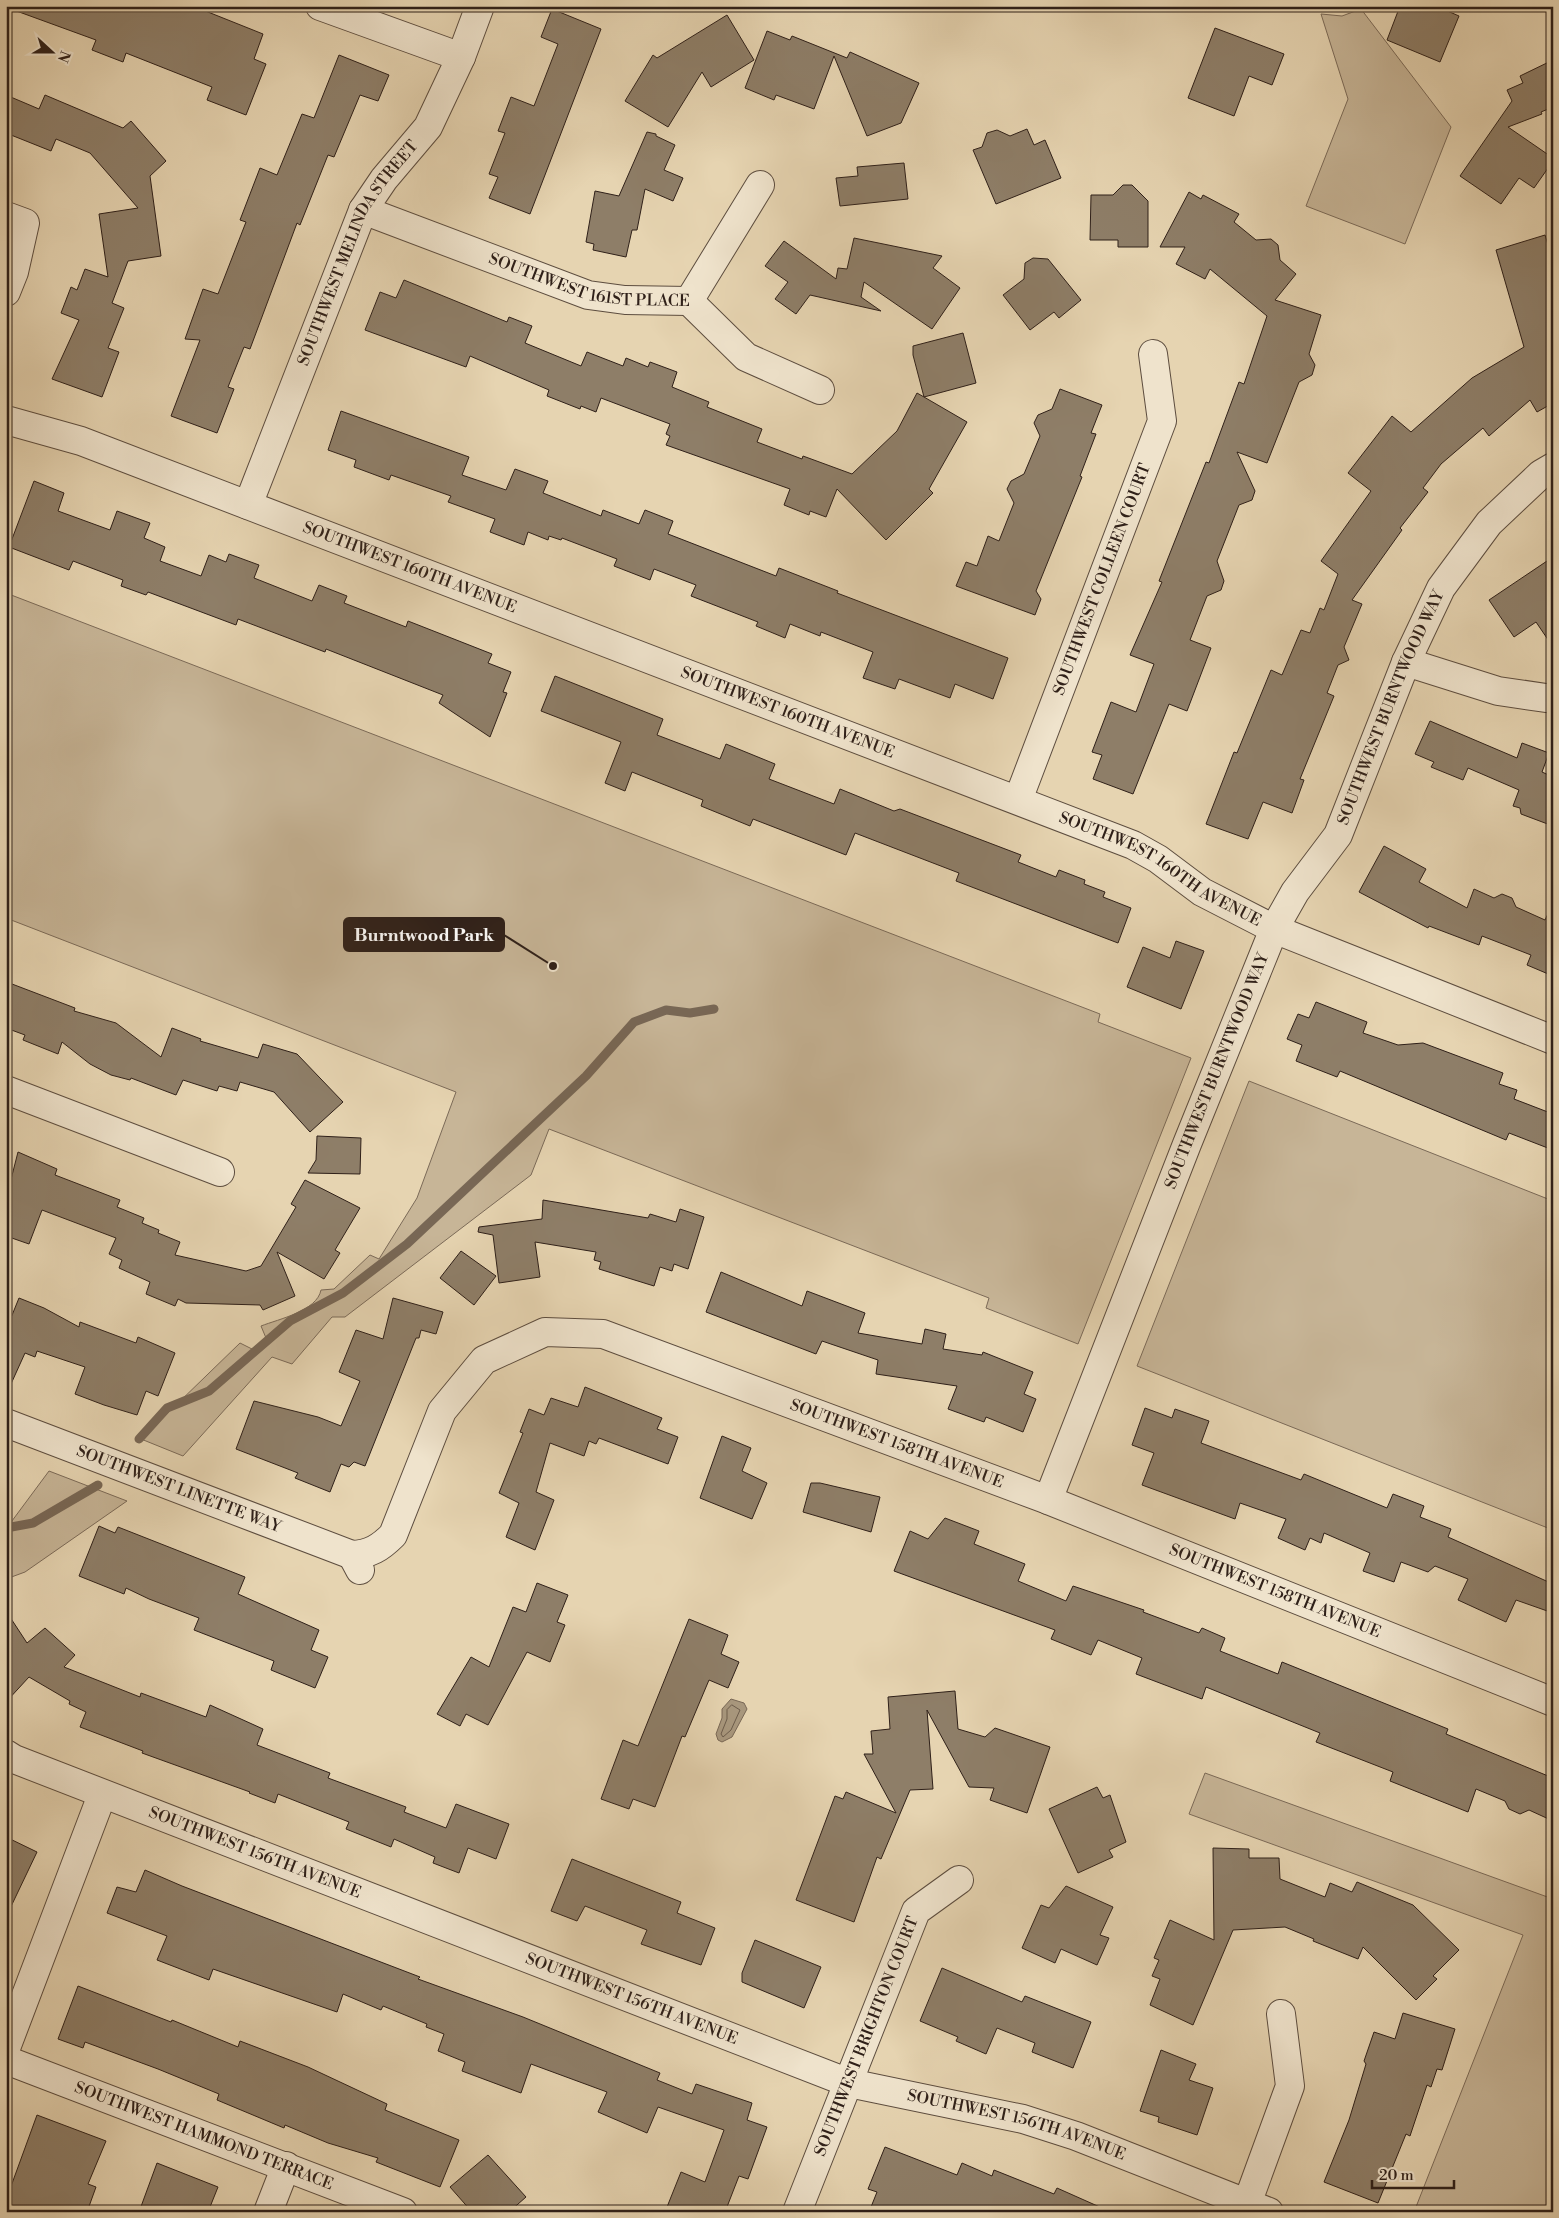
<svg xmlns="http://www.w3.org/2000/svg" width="1559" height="2218" viewBox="0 0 1559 2218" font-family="'Libre Bodoni',serif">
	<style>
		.green { fill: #c7b597; stroke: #7b6a58 }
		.water { fill: #a8977d; stroke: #786755 }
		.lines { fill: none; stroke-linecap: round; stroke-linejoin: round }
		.shore { stroke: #6c5c4b; stroke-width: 1 }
		.stream { stroke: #786755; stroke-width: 9 }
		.building { fill: #8e7e68; stroke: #2f2019 }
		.minor-casing { stroke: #5d4d3f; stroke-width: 30 }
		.minor { stroke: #efe3cc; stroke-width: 28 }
		.labels { text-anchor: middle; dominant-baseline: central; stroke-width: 4; stroke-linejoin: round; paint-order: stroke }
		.street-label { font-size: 16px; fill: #2f2019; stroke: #efe3cc }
		.leader { fill: none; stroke: #2f2019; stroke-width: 2 }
		.callout-dot { fill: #2f2019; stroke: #efe3cc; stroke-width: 2 }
		.callout { fill: #2f2019; stroke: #2f2019; stroke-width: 2 }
		.callout-label { font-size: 18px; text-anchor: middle; font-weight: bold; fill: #fff }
	</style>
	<rect width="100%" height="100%" fill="#e6d4b1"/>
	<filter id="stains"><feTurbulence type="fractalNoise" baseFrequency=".004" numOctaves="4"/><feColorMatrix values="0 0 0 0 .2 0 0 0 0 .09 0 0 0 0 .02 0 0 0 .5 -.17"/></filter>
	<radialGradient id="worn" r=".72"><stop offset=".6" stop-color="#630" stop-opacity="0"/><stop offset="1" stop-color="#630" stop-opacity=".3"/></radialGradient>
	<g class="green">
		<polygon points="1361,9 1451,127 1405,244 1306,206 1348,99 1321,14 1342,16"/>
		<path d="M6 593 1100 1014 1098 1022 1191 1058 1078 1344 986 1308 989 1298 549 1129 531 1175 345 1317H332L292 1364 272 1357 183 1456 141 1439 240 1343 252 1349 266 1338 261 1326C279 1319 317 1311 321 1290L334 1289 370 1255 379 1259 417 1198 456 1092 6 918Z"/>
		<polygon points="1249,1081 1553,1201 1553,1530 1137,1366"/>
		<polygon points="49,1471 127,1501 25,1572 6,1579 6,1529"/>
		<polygon points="1205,1773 1553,1899 1553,2212 1414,2212 1523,1935 1189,1814"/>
	</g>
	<polygon class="water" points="731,1699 744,1703 747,1709 732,1737 722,1742 718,1740 716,1734 722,1718 722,1709"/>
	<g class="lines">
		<polygon class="shore" points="732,1705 740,1710 731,1730 723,1737 721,1734 727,1719 727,1710"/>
		<g class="stream">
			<polyline points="139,1439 167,1408 209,1391 290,1321 343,1293 407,1244 586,1076 634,1022 666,1010 690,1013 714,1009"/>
			<polyline points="6,1528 33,1523 98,1485"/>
		</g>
	</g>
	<g class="building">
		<polygon points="11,6 193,6 263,34 254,59 266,64 246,115 207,100 212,87 126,53 123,62 92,50 96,40 11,9"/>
		<polygon points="1400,6 1436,6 1459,16 1440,62 1387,40"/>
		<polygon points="552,9 601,29 530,214 489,198 498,177 489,174 505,133 498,131 511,97 534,106 558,44 541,37"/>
		<polygon points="727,15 754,60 711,87 702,72 668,127 625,101 653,55 657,58"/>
		<polygon points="1215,28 1284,54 1272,85 1249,76 1234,116 1188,98"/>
		<polygon points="767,31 790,40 792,36 847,58 850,52 919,83 901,123 867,136 834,56 814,109 776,95 774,100 745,88"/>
		<polygon points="339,55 389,75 378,101 360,95 334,157 328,155 300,225 297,223 250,349 244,347 228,387 234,389 217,433 171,416 200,340 185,339 203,289 218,294 246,222 240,220 260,168 277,175 302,114 314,118"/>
		<polygon points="1553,60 1553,107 1541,112 1542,114 1508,127 1553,158 1553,161 1534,188 1519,178 1501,204 1460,176 1512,101 1507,90 1523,83 1520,76"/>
		<polygon points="6,95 39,109 45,95 123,128 131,121 166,161 150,176 161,256 128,261 112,303 124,308 108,348 119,352 102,397 52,379 79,320 61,313 71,287 77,290 85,269 108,277 99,214 138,208 90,153 56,139 51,151 6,133"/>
		<polygon points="1027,129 1034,145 1045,140 1061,178 996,204 973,150 982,147 987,133 997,130 1010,136"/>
		<polygon points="647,132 656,134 656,136 675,145 664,170 683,178 673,201 645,189 637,230 632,230 626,257 593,250 594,244 586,242 595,191 619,196"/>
		<polygon points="904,163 908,199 840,206 836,178 858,176 857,167"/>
		<polygon points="1123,185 1132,185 1148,201 1148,247 1118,247 1118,240 1090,240 1091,195 1113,195"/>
		<polygon points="1189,192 1201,199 1203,195 1239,214 1234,222 1256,240 1271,239 1278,245 1280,260 1296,274 1275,300 1321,315 1309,354 1315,365 1312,375 1299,382 1267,463 1237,452 1255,491 1252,500 1239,505 1217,561 1224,581 1221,590 1207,596 1190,640 1211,648 1187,711 1169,704 1133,794 1093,779 1102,755 1092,752 1111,702 1136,712 1154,664 1130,655 1162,582 1159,581 1206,462 1209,463 1239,382 1244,384 1267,316 1210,269 1205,279 1176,264 1185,247 1160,247"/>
		<polygon points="1545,235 1553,261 1553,403 1537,412 1530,400 1489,436 1483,428 1441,464 1423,488 1428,492 1400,528 1402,530 1352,600 1362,604 1344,647 1349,660 1338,665 1327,693 1334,696 1300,779 1304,780 1292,813 1263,802 1248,839 1206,824 1234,752 1237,753 1271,670 1282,675 1301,630 1310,633 1320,608 1324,610 1338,574 1321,561 1371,491 1348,473 1392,416 1411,432 1472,378 1524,347 1496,250"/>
		<polygon points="854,238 942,256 933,268 960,288 932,329 864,282 861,297 881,311 810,295 796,314 775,299 788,282 765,266 784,241 836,279 838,268 847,269"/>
		<polygon points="1033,258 1048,259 1081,300 1059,318 1054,312 1030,330 1003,295 1024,279 1025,263"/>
		<polygon points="404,280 507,322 509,317 532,326 525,343 581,366 587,352 623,366 626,358 648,367 650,362 677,372 672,387 709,402 707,407 762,429 757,442 802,459 803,456 852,474 897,431 917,393 924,397 913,355 913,346 963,333 976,383 924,397 967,422 929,489 933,493 886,540 837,489 826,517 810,511 809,515 784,505 790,489 666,445 670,436 666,434 670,424 601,398 596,412 581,406 580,409 547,396 549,390 470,356 466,367 365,330 380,292 396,298"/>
		<polygon points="1060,389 1102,405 1091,433 1096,434 1080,476 1082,477 1036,591 1041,599 1035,615 956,586 966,562 977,566 988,536 999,541 1014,503 1007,489 1011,481 1024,474 1040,436 1034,423 1038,415 1052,409"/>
		<polygon points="341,411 469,457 462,475 506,490 515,469 548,481 543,493 601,516 603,510 639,524 645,510 673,521 668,534 776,576 779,568 838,591 837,593 1008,658 993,699 955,684 950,698 899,679 895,689 863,678 873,652 821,632 820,636 790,624 785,638 756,626 758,622 691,596 696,585 654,569 650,580 614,566 617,559 562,538 561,540 549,536 548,540 528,532 524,545 490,532 495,519 448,502 451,496 391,475 389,480 354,467 356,460 328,450"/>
		<polygon points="34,481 64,493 58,511 110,530 117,511 150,523 144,538 165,547 160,561 201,576 209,555 226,562 229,554 259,565 254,578 312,601 319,585 347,596 344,603 406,627 408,621 492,654 488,663 511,672 503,692 507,693 490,737 439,703 443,695 326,649 325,652 238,619 236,625 148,592 146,595 121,586 123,580 73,561 69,570 9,547"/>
		<polygon points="1553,557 1553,647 1536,622 1514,637 1489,600"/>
		<polygon points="555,676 663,719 657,735 720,759 726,744 775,764 769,779 834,804 840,789 894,811 900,809 1021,855 1018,862 1056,877 1059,870 1085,880 1084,884 1105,892 1103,897 1131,908 1118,943 956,881 959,873 855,833 846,855 753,819 750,826 701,806 703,800 632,772 625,791 605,783 621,742 541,711"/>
		<polygon points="1430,721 1517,758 1522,743 1549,753 1542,772 1553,777 1553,826 1521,814 1520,808 1513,806 1519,790 1468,768 1463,780 1431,767 1434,762 1415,754"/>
		<polygon points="1384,846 1426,869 1419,882 1467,908 1474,889 1494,898 1502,894 1512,898 1516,907 1545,920 1553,903 1553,976 1527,965 1531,955 1482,936 1479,945 1429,926 1428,928 1359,892"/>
		<polygon points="1176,941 1204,951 1181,1009 1127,987 1143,947 1170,958"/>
		<polygon points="12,984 75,1008 74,1011 116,1023 161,1057 172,1028 201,1039 200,1041 258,1058 263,1044 297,1054 343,1102 310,1132 274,1092 240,1082 237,1091 219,1086 217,1091 183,1080 176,1095 131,1078 130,1080 111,1075 90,1064 62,1042 58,1054 23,1040 25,1035 6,1028 6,999"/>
		<polygon points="1316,1002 1367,1022 1363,1033 1398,1045 1423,1043 1503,1073 1499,1084 1517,1090 1514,1099 1553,1114 1553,1150 1509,1133 1506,1140 1340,1071 1337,1077 1296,1061 1302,1045 1287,1039 1298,1014 1309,1018"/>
		<polygon points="317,1136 361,1138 360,1174 308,1173 316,1160"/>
		<polygon points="18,1152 57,1169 55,1175 120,1200 117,1207 144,1218 142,1223 159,1230 158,1233 180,1242 175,1255 246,1271 261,1266 296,1207 291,1204 305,1180 360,1208 335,1250 340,1253 324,1279 277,1252 295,1296 263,1310 260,1305 186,1303 178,1299 175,1306 146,1294 150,1282 119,1268 122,1260 109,1254 116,1238 42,1210 29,1244 6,1236 6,1199"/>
		<polygon points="543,1200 648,1218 650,1214 676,1222 680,1209 704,1217 688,1269 674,1264 672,1271 660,1267 654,1286 599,1269 601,1262 594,1260 596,1252 535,1242 540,1277 499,1283 493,1235 478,1232 479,1227 542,1219"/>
		<polygon points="461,1251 496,1276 474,1305 440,1278"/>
		<polygon points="721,1272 802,1306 807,1291 865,1313 858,1333 922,1344 925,1329 946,1334 943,1349 982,1355 983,1352 1033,1372 1024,1394 1036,1399 1023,1432 986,1417 984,1422 948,1409 957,1386 876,1374 878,1360 822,1341 816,1354 706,1312"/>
		<polygon points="19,1298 44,1308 79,1327 80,1322 136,1343 138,1337 175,1353 158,1396 146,1391 137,1415 104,1405 75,1394 85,1367 37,1351 35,1357 25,1353 6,1395 6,1330"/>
		<polygon points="393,1298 443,1312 436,1334 421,1330 419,1338 416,1338 365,1466 354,1462 349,1467 341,1464 330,1492 295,1478 298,1473 236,1449 254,1401 318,1417 341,1426 360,1381 339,1372 356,1330 383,1339"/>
		<polygon points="585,1387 662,1418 657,1429 678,1437 668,1464 599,1438 596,1444 589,1441 584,1456 550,1443 536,1492 554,1500 535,1550 506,1537 519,1503 499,1493 523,1433 520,1432 529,1409 544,1415 551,1398 578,1407"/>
		<polygon points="1145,1408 1172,1418 1175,1409 1209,1421 1201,1443 1301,1480 1304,1474 1387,1508 1393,1494 1424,1506 1420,1517 1451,1529 1448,1537 1553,1584 1553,1613 1516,1600 1506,1622 1458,1600 1468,1579 1435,1566 1428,1572 1401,1562 1394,1582 1363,1571 1370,1553 1324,1533 1321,1543 1310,1538 1305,1550 1278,1538 1286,1519 1240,1503 1235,1519 1142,1485 1154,1453 1132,1445"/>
		<polygon points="722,1436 751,1448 742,1471 767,1483 752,1519 700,1498"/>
		<polygon points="811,1483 820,1483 880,1497 871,1532 803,1512"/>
		<polygon points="945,1518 979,1531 974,1544 1025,1564 1018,1581 1066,1601 1073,1586 1144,1610 1143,1612 1199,1633 1202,1628 1225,1638 1220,1651 1278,1674 1282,1662 1448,1729 1446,1734 1553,1778 1553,1821 1529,1810 1520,1814 1509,1809 1505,1801 1476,1789 1468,1812 1390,1781 1393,1772 1316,1742 1320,1733 1206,1687 1202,1699 1136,1674 1142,1658 1098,1640 1091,1655 1051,1639 1055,1630 894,1571 910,1531 928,1539"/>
		<polygon points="99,1526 115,1533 118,1527 245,1577 238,1594 319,1630 311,1650 328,1657 315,1688 271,1670 274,1661 194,1630 199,1618 149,1599 126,1588 124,1594 79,1576"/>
		<polygon points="537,1583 568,1595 557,1622 565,1625 550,1662 527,1652 488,1725 466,1714 460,1726 437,1714 471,1657 489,1667 513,1607 526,1612"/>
		<polygon points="6,1611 27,1643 45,1628 75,1655 64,1667 140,1697 141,1693 206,1717 210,1705 263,1729 257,1745 330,1773 328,1778 406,1807 404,1812 446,1828 456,1804 509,1824 496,1859 468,1848 459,1873 433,1863 435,1857 394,1839 391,1847 346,1829 349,1822 278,1794 275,1803 249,1793 250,1792 142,1753 143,1751 80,1727 86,1712 69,1704 70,1701 29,1677 6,1702"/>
		<polygon points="689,1619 728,1635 721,1654 739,1662 728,1688 709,1680 685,1737 682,1736 655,1807 633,1799 629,1809 601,1799 623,1740 638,1746"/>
		<polygon points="955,1691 958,1729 985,1737 995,1728 1050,1747 1027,1813 990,1800 994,1788 969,1787 927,1710 933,1789 910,1790 881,1859 877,1857 854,1922 796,1900 835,1796 843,1799 846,1792 896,1813 864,1754 873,1754 871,1731 890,1729 888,1697"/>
		<polygon points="1097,1787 1103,1798 1110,1795 1126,1842 1109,1850 1113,1857 1078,1873 1049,1809"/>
		<polygon points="6,1837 37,1852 6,1917"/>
		<polygon points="1213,1848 1249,1849 1249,1858 1279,1858 1280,1879 1325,1897 1330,1883 1352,1892 1357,1882 1413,1905 1459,1950 1433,1976 1437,1979 1416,2000 1363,1947 1358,1959 1313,1941 1314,1939 1285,1927 1233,1930 1193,2025 1150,2005 1160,1979 1152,1976 1159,1960 1154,1958 1170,1920 1214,1940"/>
		<polygon points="572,1859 681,1902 677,1913 715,1928 701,1965 641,1944 647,1930 585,1906 577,1921 551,1911"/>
		<polygon points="145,1870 182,1886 420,1977 418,1979 523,2017 660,2073 657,2080 692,2094 696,2084 752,2103 747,2120 767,2127 748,2179 739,2176 725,2212 665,2212 681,2172 705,2182 724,2130 658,2107 647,2133 598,2112 607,2092 531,2064 521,2093 462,2071 465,2062 438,2051 444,2034 426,2027 427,2024 383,2006 381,2010 343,1994 337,2012 213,1969 209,1980 157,1960 167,1936 107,1913 117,1887 136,1892"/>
		<polygon points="1066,1886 1113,1907 1100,1935 1109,1938 1097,1965 1061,1949 1055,1963 1022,1948 1041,1905 1049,1908"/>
		<polygon points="755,1940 821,1967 804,2008 742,1982 742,1973"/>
		<polygon points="942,1968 1022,2002 1025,1996 1091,2022 1073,2068 1032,2052 1035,2043 997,2028 986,2054 956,2041 958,2037 920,2021"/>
		<polygon points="78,1986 171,2022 172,2020 238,2047 240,2041 308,2067 387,2104 385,2110 459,2140 440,2187 376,2162 378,2158 328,2143 285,2125 284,2128 217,2100 219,2094 158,2069 85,2042 83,2048 58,2039"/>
		<polygon points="1403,2013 1455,2029 1442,2070 1437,2069 1431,2087 1427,2085 1410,2136 1406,2134 1378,2203 1324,2182 1349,2120 1366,2064 1364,2061 1374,2032 1395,2039"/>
		<polygon points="1161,2050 1196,2064 1189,2080 1213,2088 1197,2135 1158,2122 1159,2117 1140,2111"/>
		<polygon points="37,2115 106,2141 88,2184 96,2187 87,2212 6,2212 6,2200"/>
		<polygon points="885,2147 957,2175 962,2163 992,2176 994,2170 1054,2194 1057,2188 1111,2212 869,2212 877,2192 868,2189"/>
		<polygon points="488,2155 526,2197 509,2212 472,2212 450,2187"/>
		<polygon points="157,2163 218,2187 208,2212 139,2212"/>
	</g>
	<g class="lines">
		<g class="minor-casing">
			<g id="minor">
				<polyline points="320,6 461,57"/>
				<path id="s1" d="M363 210 588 295 625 300 689 301"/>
				<polyline points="6,216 25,223 14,272 6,292"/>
				<polyline points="689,301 746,357 820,390"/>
				<polyline points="689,301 760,185"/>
				<path id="s2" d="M6 420 81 441 1133 845 1158 859 1202 892 1274 929 1553 1040"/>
				<path id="s3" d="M248 505 363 210 384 179 428 127 461 57 480 6"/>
				<polyline points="1406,662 1498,691 1553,699"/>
				<path id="s4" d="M1018 800 1162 421 1153 354"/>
				<polyline points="6,1090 220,1172"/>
				<path id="s5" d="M6 1423 352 1555"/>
				<path id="s6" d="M1048 1500 1187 1144 1274 929 1295 892 1338 835 1406 662 1441 588 1489 523 1541 474 1553 467"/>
				<path id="s7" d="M360 1570 352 1555C370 1554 380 1548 393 1535L442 1411 484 1360 545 1332 603 1334 1048 1500 1553 1702"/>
				<path id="s8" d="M6 1754 14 1759 849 2083 1023 2119 1076 2136 1269 2212"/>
				<polyline points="6,2048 102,1795"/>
				<path id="s9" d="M6 2060 403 2212"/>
				<polyline points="268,2212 286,2166"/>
				<path id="s10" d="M797 2212 916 1911 959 1880"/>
				<polyline points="1244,2212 1290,2086 1281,2014"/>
			</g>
		</g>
		<use href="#minor" class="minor"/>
	</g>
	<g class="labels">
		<g class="street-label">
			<text stroke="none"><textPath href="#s3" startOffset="276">SOUTHWEST MELINDA STREET</textPath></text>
			<text stroke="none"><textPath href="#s1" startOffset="239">SOUTHWEST 161ST PLACE</textPath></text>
			<text stroke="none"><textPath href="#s2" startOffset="430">SOUTHWEST 160TH AVENUE</textPath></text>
			<text stroke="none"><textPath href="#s4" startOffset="236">SOUTHWEST COLLEEN COURT</textPath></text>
			<text stroke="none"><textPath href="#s6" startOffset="866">SOUTHWEST BURNTWOOD WAY</textPath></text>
			<text stroke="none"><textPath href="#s2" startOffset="835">SOUTHWEST 160TH AVENUE</textPath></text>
			<text stroke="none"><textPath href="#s2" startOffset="1240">SOUTHWEST 160TH AVENUE</textPath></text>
			<text stroke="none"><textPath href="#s6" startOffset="461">SOUTHWEST BURNTWOOD WAY</textPath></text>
			<text stroke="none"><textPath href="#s7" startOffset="702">SOUTHWEST 158TH AVENUE</textPath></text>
			<text stroke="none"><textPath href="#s5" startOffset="185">SOUTHWEST LINETTE WAY</textPath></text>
			<text stroke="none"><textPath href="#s7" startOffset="1108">SOUTHWEST 158TH AVENUE</textPath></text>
			<text stroke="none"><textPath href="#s8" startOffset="268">SOUTHWEST 156TH AVENUE</textPath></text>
			<text stroke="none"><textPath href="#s8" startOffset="672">SOUTHWEST 156TH AVENUE</textPath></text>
			<text stroke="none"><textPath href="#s10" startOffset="189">SOUTHWEST BRIGHTON COURT</textPath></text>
			<text stroke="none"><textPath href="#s8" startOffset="1078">SOUTHWEST 156TH AVENUE</textPath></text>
			<text stroke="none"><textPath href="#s9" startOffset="212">SOUTHWEST HAMMOND TERRACE</textPath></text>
		</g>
	</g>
	<path class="leader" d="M553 966L504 935"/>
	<circle class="callout-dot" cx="553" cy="966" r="5"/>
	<rect class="callout" x="344" y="918" width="160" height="33" rx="5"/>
	<g class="callout-label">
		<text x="424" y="941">Burntwood Park</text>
	</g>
	<rect width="1559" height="2218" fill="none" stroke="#e6d4b1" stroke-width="25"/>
	<rect x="8" y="8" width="1544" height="2203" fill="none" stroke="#2f2019" stroke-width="2.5"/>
	<rect x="12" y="12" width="1534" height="2193" fill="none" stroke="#2f2019"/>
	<g transform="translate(52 52) rotate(111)" stroke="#efe3cc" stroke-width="4" paint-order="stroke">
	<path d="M0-4L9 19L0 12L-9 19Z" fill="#2f2019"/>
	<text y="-8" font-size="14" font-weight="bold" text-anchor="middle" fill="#2f2019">N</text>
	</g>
	<path d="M1372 2180v8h82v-8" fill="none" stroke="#2f2019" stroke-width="2.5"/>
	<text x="1379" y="2180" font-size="15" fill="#2f2019" stroke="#efe3cc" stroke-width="4" paint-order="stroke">20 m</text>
	<rect width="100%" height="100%" filter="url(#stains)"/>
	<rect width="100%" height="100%" fill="url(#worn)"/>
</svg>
